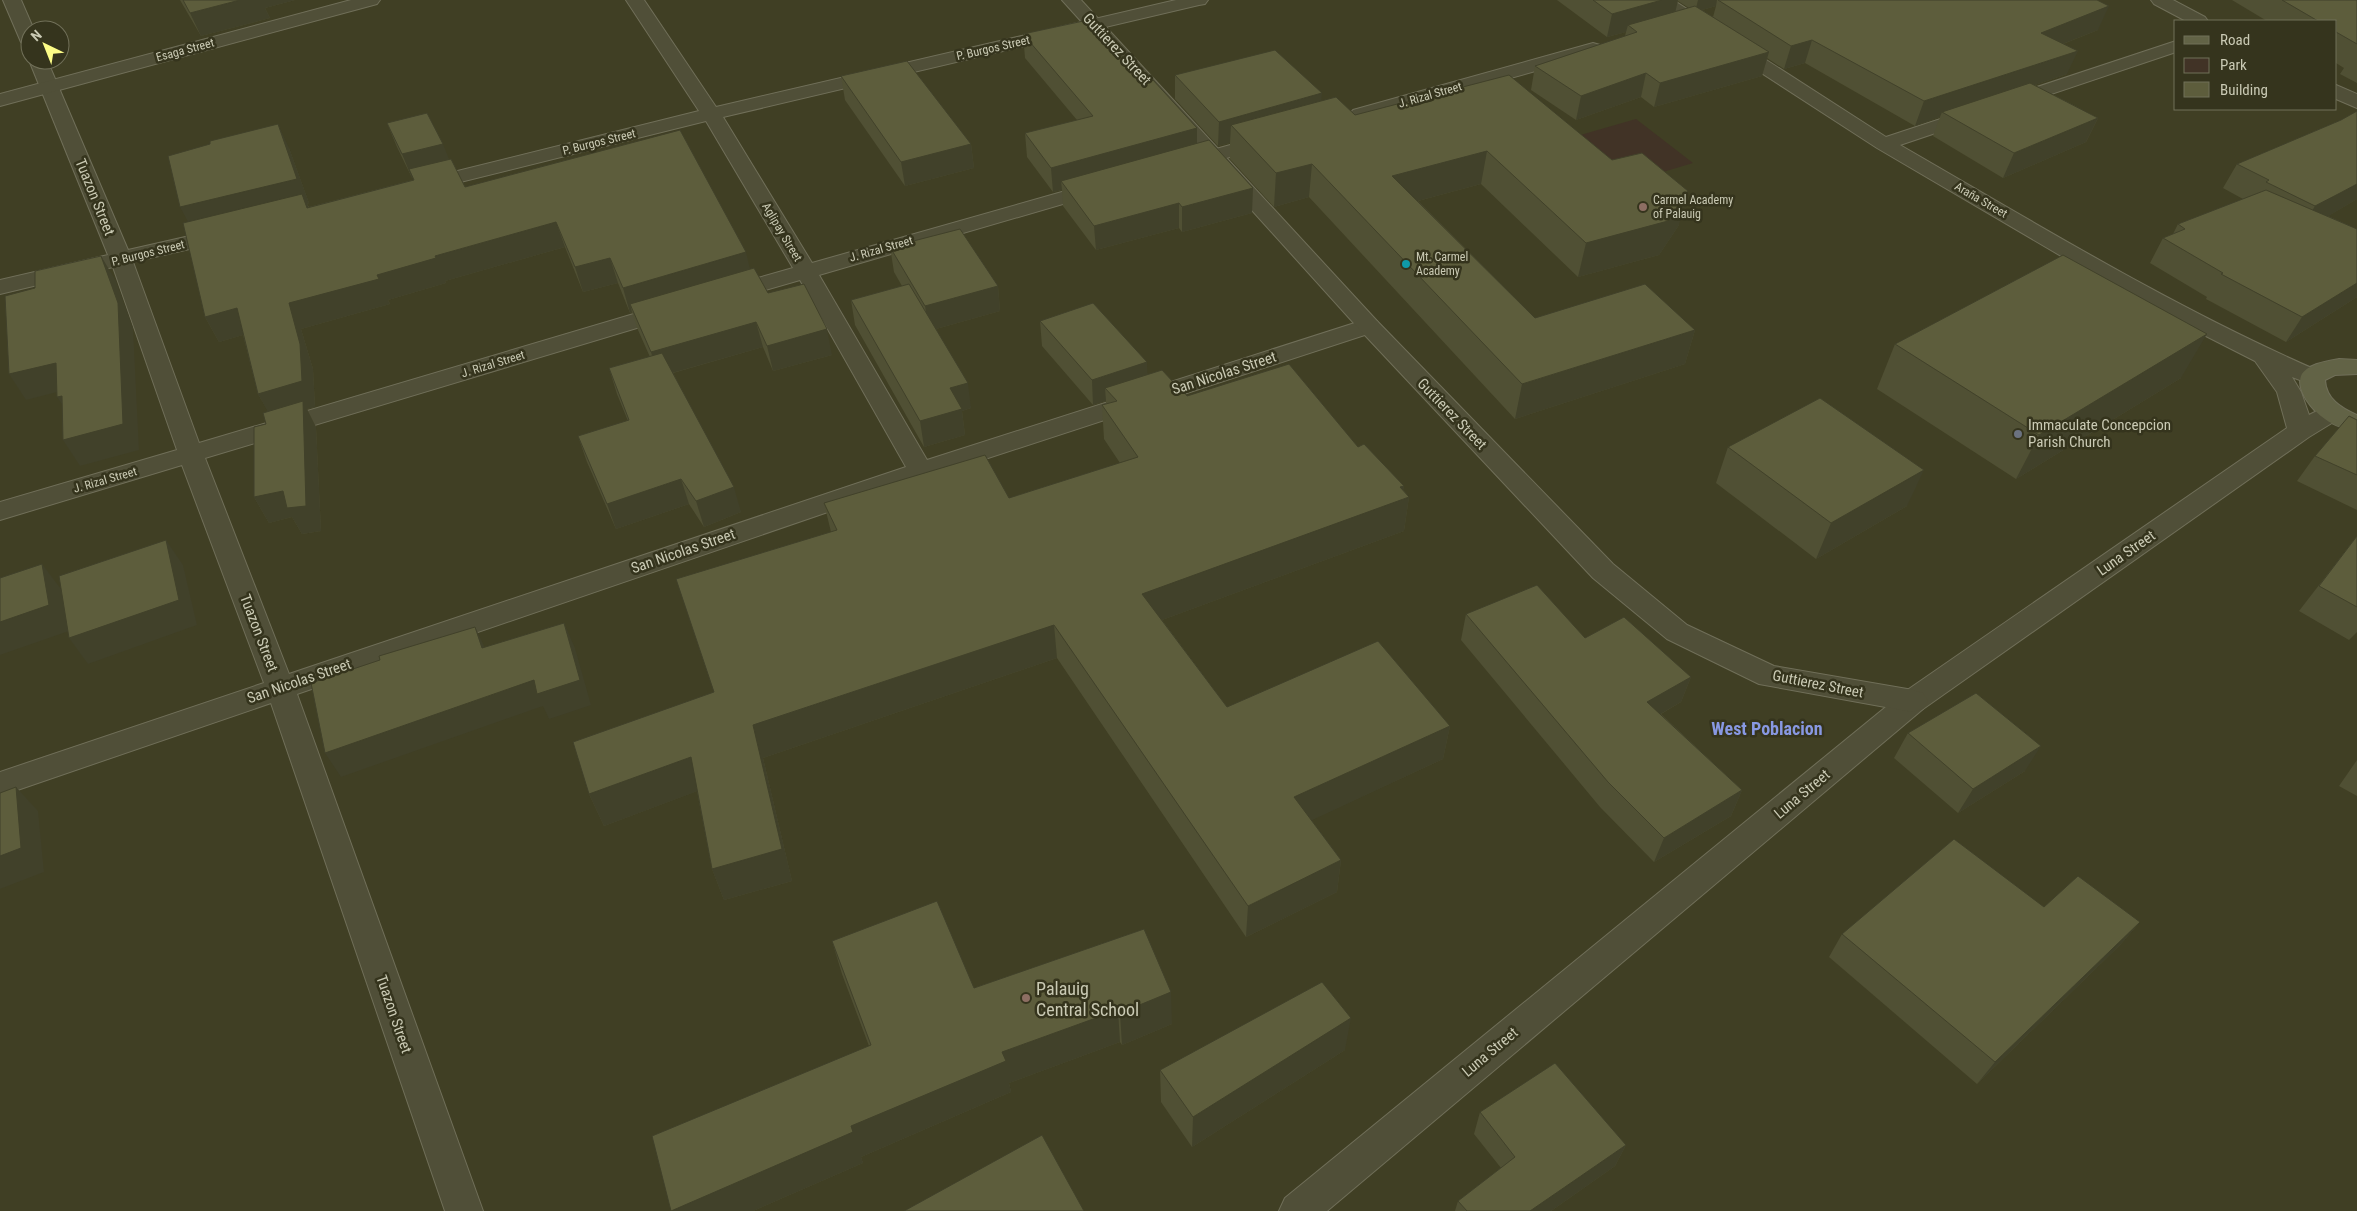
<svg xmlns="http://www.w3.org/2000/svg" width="2357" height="1211" viewBox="0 0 2357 1211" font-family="'Roboto Condensed',sans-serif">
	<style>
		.green { fill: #413326 }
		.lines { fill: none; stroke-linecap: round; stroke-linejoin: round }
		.minor-casing { stroke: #706f59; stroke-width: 2 }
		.tertiary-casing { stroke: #706f59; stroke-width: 2 }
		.secondary-casing { stroke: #706f59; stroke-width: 2 }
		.minor { fill: #504f38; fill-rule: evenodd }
		.tertiary { fill: #504f38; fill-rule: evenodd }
		.secondary { fill: #626346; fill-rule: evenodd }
		.wall { fill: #505034; fill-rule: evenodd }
		.shaded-wall { fill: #41412a }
		.building { fill: #5d5d3c; stroke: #41412a }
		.education-dot { fill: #8d6e63; stroke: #35341d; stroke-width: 2 }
		.culture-dot { fill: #0f9aa8; stroke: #35341d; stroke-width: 2 }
		.worship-dot { fill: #6b7280; stroke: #35341d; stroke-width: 2 }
		.labels { text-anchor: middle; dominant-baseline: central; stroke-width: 5; stroke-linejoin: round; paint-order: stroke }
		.far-street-label { font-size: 12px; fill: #cacab4; stroke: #35341d }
		.far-poi-label { font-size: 12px; fill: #cacab4; stroke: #35341d; text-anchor: start }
		.street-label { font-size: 15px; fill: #cacab4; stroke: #35341d }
		.poi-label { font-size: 15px; fill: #cacab4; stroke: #35341d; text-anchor: start }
		.quarter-label { font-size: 18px; font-weight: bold; fill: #8898e2; stroke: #35341d }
		.near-poi-label { font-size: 18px; fill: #cacab4; stroke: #35341d; text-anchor: start }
	</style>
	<rect width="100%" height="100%" fill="#403f24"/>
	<polygon class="green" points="1636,119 1693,163 1536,210 1483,163"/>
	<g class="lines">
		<g class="minor-casing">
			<g id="minor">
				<polygon points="3,0 21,0 34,30 30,30 30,48 24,46 21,42"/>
				<polygon points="626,0 644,0 716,107 1176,0 1208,0 1205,4 1199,5 723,117 812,263 1090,184 1097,182 1104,184 1107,188 1104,192 819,275 927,460 1361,321 1369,319 1377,321 1380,326 1377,331 930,477 297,694 483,1211 445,1211 271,703 0,796 0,772 264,683 182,465 0,520 0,502 177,450 113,267 0,294 0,280 108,255 29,60 30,58 30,60 47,60 128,250 225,228 233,229 236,234 233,239 133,262 199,443 664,305 672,303 680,305 683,310 680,315 205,458 289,674 906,467 800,280 727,301 719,299 716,294 719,289 793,268 706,121 424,191 417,189 414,185 417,181 699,111"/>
				<path d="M1652 0H1673L1886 137 2176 41V52L1900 145C2039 225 2175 309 2321 372L2325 377 2321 382 2313 385 2292 377 2301 392 2309 415 2331 404 2340 406 2343 412 2340 418 2309 437 1923 709 1327 1211H1279L1285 1198 1903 693 2287 428 2277 392 2255 361 2143 304 1877 148 1655 4Z"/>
				<polygon points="2151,0 2173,0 2205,17 2208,21 2186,21 2154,4"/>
				<polygon points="1593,43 1600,45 1602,49 1600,53 1360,120 1353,118 1350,114 1353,110"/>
				<polygon points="2336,85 2357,94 2357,108 2336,99"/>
				<polygon points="1266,135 1273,137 1276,141 1273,145 1187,169 1180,167 1177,163 1180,159"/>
			</g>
		</g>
		<g class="tertiary-casing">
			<g id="tertiary">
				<polygon points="351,0 380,0 377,4 0,106 0,94"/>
				<polygon points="1062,0 1081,0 1377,321 1613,564 1687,625 1774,666 1913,690 1923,693 1928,701 1923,709 1913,712 1759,684 1667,639 1593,578 1361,331"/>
			</g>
		</g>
		<g class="secondary-casing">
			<path id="secondary" d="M2339 359 2357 360V374L2335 375 2325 380C2326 399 2341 408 2357 415V432C2346 429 2334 426 2325 419 2313 411 2296 391 2301 376 2306 364 2328 361 2339 359Z"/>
		</g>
		<use href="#minor" class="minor"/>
		<use href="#tertiary" class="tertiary"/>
		<use href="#secondary" class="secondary"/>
	</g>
	<g class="wall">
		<polygon points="180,0 295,0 265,8 270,18 201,36"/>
		<path d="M1557 0H2097L2098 30 2063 44 2067 74 2035 85 2098 118 2086 142 2003 178 1933 136 1940 117 1915 126 1805 63 1784 69 1767 58 1762 76 1654 107 1641 97 1576 120 1531 90 1535 66 1625 36 1626 32 1607 37ZM1678 1 1689 8 1675 11ZM1716 6 1713 17 1702 10Z"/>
		<polygon points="2232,0 2357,0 2357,83 2340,74 2344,68 2336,63 2336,21 2267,21"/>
		<polygon points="1023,34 1197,144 1252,213 1182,232 1179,228 1096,250 1063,206 1062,190 1053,192 1027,157 1025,133 1077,120 1025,58"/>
		<polygon points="1175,75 1321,101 1355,115 1509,75 1679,225 1659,255 1578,277 1481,184 1418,201 1535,318 1695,330 1685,364 1515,419 1309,197 1274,207 1230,159 1230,143 1218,146 1175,99"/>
		<polygon points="841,76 971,144 974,168 905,186 845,100"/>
		<polygon points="2341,120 2357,199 2328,216 2357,229 2357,297 2286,342 2206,299 2207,297 2150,263 2163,238 2173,234 2178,224 2243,199 2223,188 2237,164"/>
		<polygon points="387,123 449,159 465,187 750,269 768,293 832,355 773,371 763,347 673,373 741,512 704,527 689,504 616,529 587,462 578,436 628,421 617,394 609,368 650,357 638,330 632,312 630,313 618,283 583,292 565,247 445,281 446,283 388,300 390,304 301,329 313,369 315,407 307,409 316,427 321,531 302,534 292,517 269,523 254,497 268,411 258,394 243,335 219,342 205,317 188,222 210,144 289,148 309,203 307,204 309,207 413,180 413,178 412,178 397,147"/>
		<polygon points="890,247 998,286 1000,311 936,329 971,408 962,411 965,435 924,447 855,325 851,300 902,286 894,272"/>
		<polygon points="1040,321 1148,374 1175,384 1187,396 1358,447 1404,486 1403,490 1409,497 1404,531 1162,620 1227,707 1450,726 1443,759 1311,820 1341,860 1337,892 1246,937 1057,658 763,758 792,881 724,900 712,869 697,791 604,826 589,794 714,692 831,532 824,503 1009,498 1120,463 1104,439 1102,405 1106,404 1106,401 1093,405 1042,346"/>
		<polygon points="1895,344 2181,378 2016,479 1877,389"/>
		<polygon points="2357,420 2357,510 2297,481 2315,456"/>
		<polygon points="1728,447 1907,506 1816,559 1716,483"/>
		<polygon points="2357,536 2357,632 2349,640 2299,611"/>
		<polygon points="1466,614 1585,638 1691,677 1681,702 1661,714 1742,790 1731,816 1654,862 1600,807 1461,640"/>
		<polygon points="1908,733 2025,771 1958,813 1894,758"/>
		<polygon points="2357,760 2357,796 2339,786"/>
		<polygon points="2044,907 2140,922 2120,945 1977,1084 1829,957 1842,934"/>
		<polygon points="1144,929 1172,1024 1122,1045 1120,1042 1009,1083 1011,1092 861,1157 863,1163 753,1211 869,1046 842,974 832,941 974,988"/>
		<polygon points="1345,1050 1192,1147 1161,1102 1160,1070"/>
		<polygon points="1480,1112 1626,1145 1615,1166 1551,1211 1455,1211 1458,1201 1501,1168 1474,1134"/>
	</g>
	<g class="shaded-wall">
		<polygon points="240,0 295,0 265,8 270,18 201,36 190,13"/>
		<polygon points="1662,0 1678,0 1674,18 1628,25 1626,32 1607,37 1612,14"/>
		<polygon points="1698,0 1717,0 1716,6 1695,12"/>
		<polygon points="2109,6 2098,30 2032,56 2041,33"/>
		<polygon points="1812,40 1805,63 1784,69 1791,46"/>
		<polygon points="2078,51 2067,74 1947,115 1942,112 1940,117 1915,126 1924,101"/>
		<polygon points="1769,52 1762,76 1654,107 1660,83"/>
		<polygon points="1646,73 1641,97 1576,120 1581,96"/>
		<polygon points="1322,93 1320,117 1231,125 1230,143 1218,146 1219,122"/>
		<polygon points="2098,118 2086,142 2003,178 2014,153"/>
		<polygon points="278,124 289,148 309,203 307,204 314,219 193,231 180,207"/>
		<polygon points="1197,128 1197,152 1061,181 1062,190 1053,192 1051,168"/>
		<polygon points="443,144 453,169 409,169 413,178 412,178 402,154"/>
		<polygon points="971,144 974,168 905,186 901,162"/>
		<polygon points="1487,151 1481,184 1388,209 1392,176"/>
		<polygon points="1312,164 1309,197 1274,207 1276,173"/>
		<polygon points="2357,184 2357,199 2327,217 2300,231 2315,206"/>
		<polygon points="1253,188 1252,213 1182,232 1182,207"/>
		<polygon points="1688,191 1679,225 1659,255 1578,277 1586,243"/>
		<polygon points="1179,203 1179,228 1096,250 1094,226"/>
		<polygon points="556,222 565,247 445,281 446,283 388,300 390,304 301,329 313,369 315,407 307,409 316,427 321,531 302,534 292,517 269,523 254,497 272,419 258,394 289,303 435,256"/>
		<polygon points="746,252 752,277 630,304 632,312 630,313 623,288"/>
		<polygon points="101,256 116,281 133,328 139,450 80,466 63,440"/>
		<polygon points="610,258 618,283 583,292 575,267"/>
		<polygon points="2357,283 2357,297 2286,342 2302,317"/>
		<polygon points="998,286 1000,311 929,331 925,306"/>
		<polygon points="237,308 250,333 219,342 205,317"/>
		<polygon points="756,322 763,347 658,377 651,352"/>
		<polygon points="827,329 832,355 773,371 767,346"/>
		<polygon points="1695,330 1685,364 1515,419 1522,384"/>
		<polygon points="2207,334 2181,378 2016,479 2039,435"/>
		<polygon points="1147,362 1148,387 1105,388 1106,401 1093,405 1092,380"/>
		<polygon points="56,363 73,388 26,400 9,374"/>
		<polygon points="968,383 971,408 962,411 965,435 924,447 920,421 950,388"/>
		<polygon points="62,396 74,422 57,397"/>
		<polygon points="1924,470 1907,506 1816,559 1831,523"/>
		<polygon points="681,479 689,504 616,529 607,504"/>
		<polygon points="1404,486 1402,500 1409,497 1404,531 1143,627 1142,594"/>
		<polygon points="734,487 741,512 704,527 696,501"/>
		<polygon points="166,540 183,565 197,625 88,664 69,638"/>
		<polygon points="42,564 61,589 69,631 0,655 0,622"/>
		<polygon points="564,623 575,648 591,705 549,719 543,706 341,777 325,753"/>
		<polygon points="1054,625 1057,658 763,758 792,881 724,900 712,869 753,725"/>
		<polygon points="475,627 487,652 482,648"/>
		<polygon points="1691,677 1681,702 1638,727 1647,702"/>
		<polygon points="1450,726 1443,759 1291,830 1294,797"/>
		<polygon points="2041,746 2025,771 1958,813 1973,789"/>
		<polygon points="691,757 703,789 604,826 589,794"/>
		<polygon points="16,787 38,811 44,872 0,889 0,856"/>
		<polygon points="1742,790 1731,816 1654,862 1664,838"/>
		<polygon points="1341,860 1337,892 1246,937 1248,906"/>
		<polygon points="2140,922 2120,945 1977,1084 1995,1062"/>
		<polygon points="1171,992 1172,1024 1122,1045 1120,1013"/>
		<polygon points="1118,1010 1120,1042 1009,1083 1011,1092 861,1157 863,1163 753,1211 672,1211 851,1126 1002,1052"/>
		<polygon points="1351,1018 1345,1050 1192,1147 1193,1117"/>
		<polygon points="1626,1145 1615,1166 1551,1211 1530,1211"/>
	</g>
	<g class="building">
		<polygon points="183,0 240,0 190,13"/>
		<polygon points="1593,0 1662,0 1612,14"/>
		<polygon points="1718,0 2097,0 2109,6 2041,33 2078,51 1924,101 1812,40 1791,46"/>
		<polygon points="2282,0 2357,0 2357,44 2336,32 2336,21 2318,21"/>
		<polygon points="1695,6 1769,52 1660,83 1646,73 1581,96 1535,66 1637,32 1628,25"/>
		<polygon points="1088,20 1146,82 1153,80 1197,128 1051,168 1025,133 1093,116 1023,34"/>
		<polygon points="1275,50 1322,93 1219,122 1175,75"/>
		<polygon points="907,61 971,144 901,162 841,76"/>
		<polygon points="1509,75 1612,160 1642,153 1688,191 1668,221 1586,243 1487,151 1392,176 1535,318 1645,284 1695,330 1522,384 1312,164 1276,173 1231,125 1336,97 1355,115"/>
		<polygon points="2030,83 2098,118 2014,153 1942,112"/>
		<polygon points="2357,111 2357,184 2342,192 2315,206 2266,182 2269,180 2237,164 2341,120"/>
		<polygon points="427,113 443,144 402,154 387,123"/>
		<polygon points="278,124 297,179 180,207 168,156 210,144 210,141"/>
		<polygon points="680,130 746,252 623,288 610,258 575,267 556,222 435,256 436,258 377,275 379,279 289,303 300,344 302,381 258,394 237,308 205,317 183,223 302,194 307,208 414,180 409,169 451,159 465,187"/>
		<polygon points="1209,140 1253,188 1182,207 1179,203 1094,226 1061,181"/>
		<polygon points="2266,190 2357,229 2357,283 2302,317 2221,274 2223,273 2163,238 2185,229 2178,224"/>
		<polygon points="960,229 998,286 925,306 890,247"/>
		<polygon points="2063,255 2207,334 2039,435 1895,344"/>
		<polygon points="101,256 118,303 123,424 63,440 62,396 57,397 56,363 9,374 5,296 35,288 35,271"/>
		<polygon points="754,268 768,293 804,284 827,329 767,346 756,322 651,352 630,304"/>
		<polygon points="909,284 968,383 950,388 962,409 920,421 851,300"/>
		<polygon points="1093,303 1147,362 1092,380 1040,321"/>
		<polygon points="662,353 734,487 696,501 681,479 607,504 578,436 629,420 609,368"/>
		<polygon points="1289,364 1358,447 1364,444 1404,486 1400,487 1409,497 1142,594 1227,707 1378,641 1450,726 1294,797 1341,860 1248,906 1054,625 753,725 782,849 712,869 691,757 589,794 573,742 714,692 676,579 837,530 824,503 985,455 1009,498 1138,457 1102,405 1117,401 1105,388 1162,370 1175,384 1178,383 1187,396"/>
		<polygon points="1820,398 1924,470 1831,523 1728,447"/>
		<polygon points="303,401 306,506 287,508 283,491 254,497 254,427 266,424 263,413"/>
		<polygon points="2349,416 2357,420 2357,475 2315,456"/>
		<polygon points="2357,536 2357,607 2319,586"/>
		<polygon points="166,540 179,600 69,638 59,576"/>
		<polygon points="42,564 49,605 0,622 0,578"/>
		<polygon points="1537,585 1585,638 1624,617 1691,677 1647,702 1742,790 1664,838 1608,782 1466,614"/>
		<polygon points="564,623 580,680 537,694 534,680 325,753 311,683 380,660 379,656 475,627 482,648"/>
		<polygon points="1976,693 2041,746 1973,789 1908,733"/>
		<polygon points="16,787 21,848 0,856 0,793"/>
		<polygon points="1954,839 2044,907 2078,876 2140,922 1995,1062 1842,934"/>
		<polygon points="937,901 974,988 1144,929 1171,992 1120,1013 1118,1010 1002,1052 1006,1061 851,1126 853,1132 671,1211 652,1136 871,1045 832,941"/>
		<polygon points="1322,982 1351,1018 1193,1117 1160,1070"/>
		<polygon points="1555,1063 1626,1145 1530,1211 1467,1211 1458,1201 1515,1157 1480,1112"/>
		<polygon points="1042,1135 1084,1211 904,1211"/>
	</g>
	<g class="education-dot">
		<circle cx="1643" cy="207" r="5"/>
		<circle cx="1026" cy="998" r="5"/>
	</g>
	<circle class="culture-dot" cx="1406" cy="264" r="5"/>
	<circle class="worship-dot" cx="2018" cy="434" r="5"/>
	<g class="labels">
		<g class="far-street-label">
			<text transform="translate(993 48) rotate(-13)">P. Burgos Street</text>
			<text transform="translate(185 50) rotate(-15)">Esaga Street</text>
			<text transform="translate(1430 95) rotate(-16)">J. Rizal Street</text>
			<text transform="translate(599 142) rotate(-14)">P. Burgos Street</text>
			<text transform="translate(1981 200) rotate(30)">Araña Street</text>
			<text transform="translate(782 232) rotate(59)">Aglipay Street</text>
			<text transform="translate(881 249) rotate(-16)">J. Rizal Street</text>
			<text transform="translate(148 253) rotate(-14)">P. Burgos Street</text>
			<text transform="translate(493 364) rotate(-17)">J. Rizal Street</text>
			<text transform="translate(105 480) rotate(-16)">J. Rizal Street</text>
		</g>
		<g class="far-poi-label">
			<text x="1653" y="200">Carmel Academy<tspan x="1653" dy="14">of Palauig</tspan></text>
			<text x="1416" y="257">Mt. Carmel<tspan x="1416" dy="14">Academy</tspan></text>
		</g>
		<g class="street-label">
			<text transform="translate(1117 49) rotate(47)">Guttierez Street</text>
			<text transform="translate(95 197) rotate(68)">Tuazon Street</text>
			<text transform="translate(1224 373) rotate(-18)">San Nicolas Street</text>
			<text transform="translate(1452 414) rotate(46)">Guttierez Street</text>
			<text transform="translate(683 551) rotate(-19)">San Nicolas Street</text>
			<text transform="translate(2126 553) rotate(-35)">Luna Street</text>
			<text transform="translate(259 633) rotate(69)">Tuazon Street</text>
			<text transform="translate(299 681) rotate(-19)">San Nicolas Street</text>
			<text transform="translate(1818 684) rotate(11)">Guttierez Street</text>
			<text transform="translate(1802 794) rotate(-40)">Luna Street</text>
			<text transform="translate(394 1014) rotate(71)">Tuazon Street</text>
			<text transform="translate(1490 1052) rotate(-40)">Luna Street</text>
		</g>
		<g class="poi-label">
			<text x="2028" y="425">Immaculate Concepcion<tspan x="2028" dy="17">Parish Church</tspan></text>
		</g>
		<g class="quarter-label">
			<text x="1767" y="728">West Poblacion</text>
		</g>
		<g class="near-poi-label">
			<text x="1036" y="988">Palauig<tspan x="1036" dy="21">Central School</tspan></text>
		</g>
	</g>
	<rect x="2174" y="20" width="162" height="90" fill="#35341d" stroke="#717059"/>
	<rect x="2184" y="36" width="25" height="8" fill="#626346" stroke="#717059"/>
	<text x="2220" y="45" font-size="15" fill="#cacab4">Road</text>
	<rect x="2184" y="58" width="25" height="15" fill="#413326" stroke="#717059"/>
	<text x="2220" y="70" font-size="15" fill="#cacab4">Park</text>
	<rect x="2184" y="82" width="25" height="15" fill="#5d5d3c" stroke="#717059"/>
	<text x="2220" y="95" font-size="15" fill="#cacab4">Building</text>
	<g transform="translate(45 45) rotate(317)"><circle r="24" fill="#35341d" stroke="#717059"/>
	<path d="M0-4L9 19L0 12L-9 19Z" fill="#fcfc87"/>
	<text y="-8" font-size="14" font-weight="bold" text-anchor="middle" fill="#cacab4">N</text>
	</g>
</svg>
